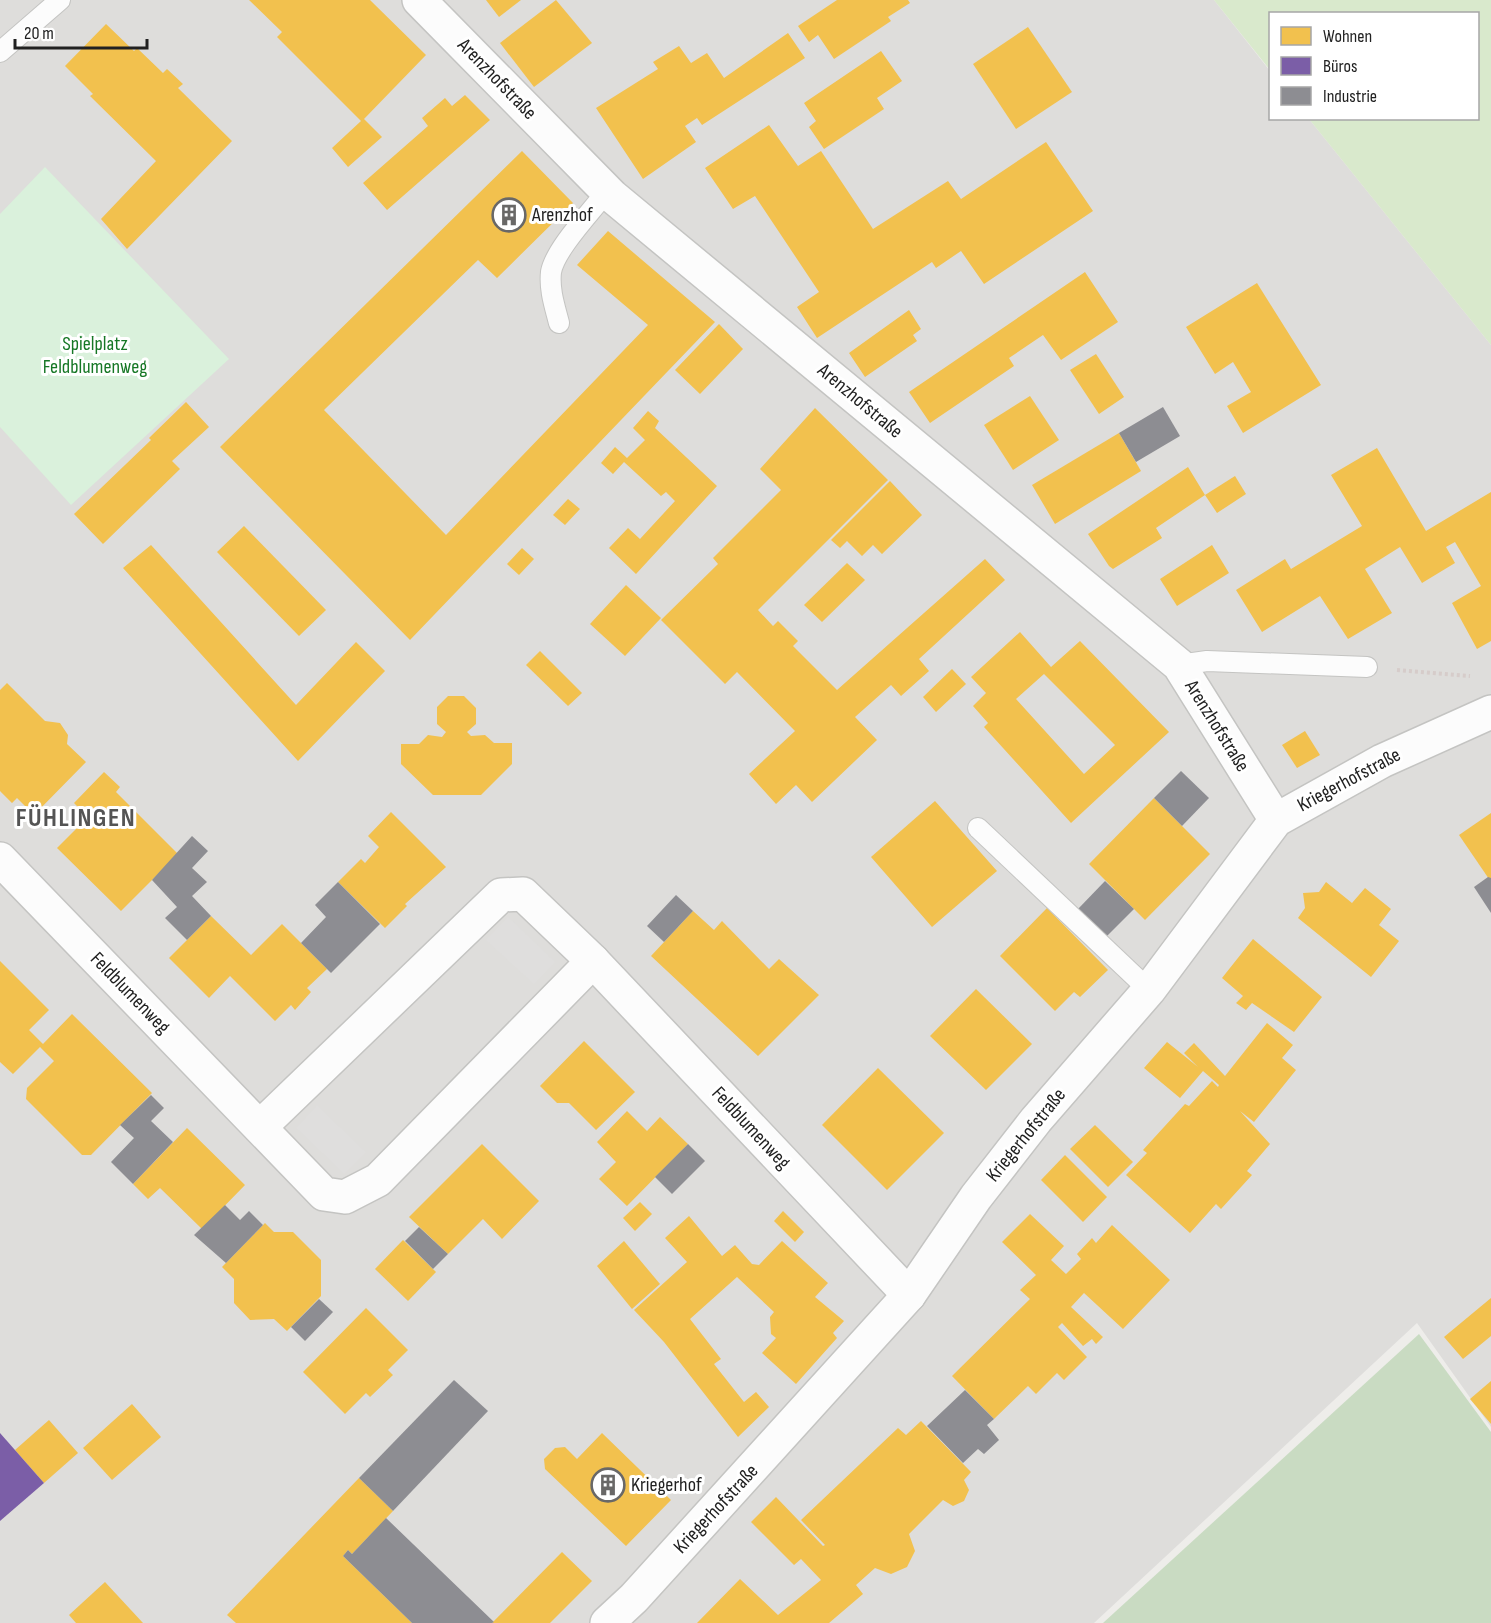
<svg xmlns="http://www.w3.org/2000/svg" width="1491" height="1623" viewBox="0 0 1491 1623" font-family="'Sofia Sans Condensed',sans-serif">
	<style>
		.residential { fill: #dedddb }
		.grass { fill: #d9e9cc }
		.forest { fill: #c9dbc2 }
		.park { fill: #daf1dc }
		.parking { fill: #dfdedd }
		.homes { fill: #f2c14e; fill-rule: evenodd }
		.offices { fill: #7b5ea7 }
		.industry { fill: #8d8d92 }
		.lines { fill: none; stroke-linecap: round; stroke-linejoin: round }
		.service-casing { stroke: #c4c4c2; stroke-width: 22 }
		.minor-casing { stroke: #c4c4c2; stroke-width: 36 }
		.path { stroke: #d6ccca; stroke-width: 4; stroke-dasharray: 3 3; stroke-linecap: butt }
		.service { stroke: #fcfcfc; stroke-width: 20 }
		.minor { stroke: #fcfcfc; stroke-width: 33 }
		.labels { text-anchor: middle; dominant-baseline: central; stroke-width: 6; stroke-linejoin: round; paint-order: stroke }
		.street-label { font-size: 20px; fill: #212121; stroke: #fff }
		.poi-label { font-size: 20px; fill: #212121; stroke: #fff; text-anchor: start }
		.park-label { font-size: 20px; fill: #167725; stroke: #fff }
		.district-label { font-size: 26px; font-weight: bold; letter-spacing: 1.5px; fill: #545454; stroke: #fff }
	</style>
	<rect width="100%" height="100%" fill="#eeedea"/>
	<polygon class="residential" points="0,0 1214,0 1270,71 1270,118 1309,119 1491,345 1491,1427 1417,1323 1094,1623 0,1623"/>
	<polygon class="grass" points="1214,0 1491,0 1491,345 1309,119 1478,118 1478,14 1270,14 1270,70"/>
	<polygon class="forest" points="1419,1334 1491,1432 1491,1623 1103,1623"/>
	<polygon class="park" points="45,167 229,359 71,505 0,427 0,214"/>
	<g class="parking">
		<polygon points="508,917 555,962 534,984 486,940"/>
		<polygon points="317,1105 366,1152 344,1174 296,1128"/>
	</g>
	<g class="homes">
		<polygon points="249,0 370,0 426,55 364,119 382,137 348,167 332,148 361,121 277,37 282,32"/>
		<polygon points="486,0 521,0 499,17"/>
		<polygon points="556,0 592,43 534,87 500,43"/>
		<polygon points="837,0 908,0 910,3 888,17 891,21 834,59 818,35 809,42 798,26"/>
		<polygon points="106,24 134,51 137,48 163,73 167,69 183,84 178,88 232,141 127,249 101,219 156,161 90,96 93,94 65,66"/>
		<polygon points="1028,27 1072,92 1016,129 973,64"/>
		<polygon points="788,33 805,58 702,125 697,118 685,126 696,142 643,179 596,108 658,69 653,62 679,46 691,63 707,53 724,78"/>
		<polygon points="881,51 902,81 877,98 884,109 824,149 809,127 816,121 804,103"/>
		<polygon points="465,95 490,120 387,210 363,183 428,126 422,118 445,98 452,106"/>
		<polygon points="769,125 798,166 821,151 873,229 948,181 961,199 1046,142 1093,211 984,284 961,251 936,268 932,262 817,338 797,307 819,292 755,196 733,209 705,168"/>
		<polygon points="522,151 573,203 497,278 478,260 324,410 446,535 648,325 577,265 608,231 715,322 410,640 220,447"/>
		<polygon points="1085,272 1118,322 1061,360 1043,335 1009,358 1014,366 930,423 909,392"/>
		<polygon points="1257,283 1321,385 1243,433 1227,406 1251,392 1233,362 1215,374 1186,327"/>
		<polygon points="909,310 921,329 913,335 917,341 865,377 849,353"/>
		<polygon points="719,324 743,349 700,394 675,370"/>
		<polygon points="1096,354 1124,397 1099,414 1070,370"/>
		<polygon points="1030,396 1059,440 1013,470 984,425"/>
		<polygon points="186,402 209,427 172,461 180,469 103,544 74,514 151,440 149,438"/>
		<polygon points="815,408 888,480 758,610 773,626 778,621 798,641 793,646 837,690 985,559 1005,580 919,659 929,671 901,696 891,685 855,717 877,740 812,802 796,785 776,804 749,774 795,731 737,672 725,684 661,620 718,564 713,558 781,490 760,469"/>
		<polygon points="648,411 659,421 655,428 717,486 636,574 609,548 628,528 640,539 675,501 666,492 661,496 624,462 613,474 601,463 615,447 627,458 645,440 633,428"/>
		<polygon points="1119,433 1141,471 1055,524 1032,485"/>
		<polygon points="1377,448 1426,531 1491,492 1491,641 1477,649 1452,603 1481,586 1455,542 1446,547 1455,563 1422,583 1400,547 1365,569 1392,613 1348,639 1320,596 1262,632 1236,590 1285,559 1291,569 1362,526 1331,475"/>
		<polygon points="1188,467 1205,495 1156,528 1162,538 1113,569 1109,566 1088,534"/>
		<polygon points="1235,476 1246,494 1217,513 1205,495"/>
		<polygon points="890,481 922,515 882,554 873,545 862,556 847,541 840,548 831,540"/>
		<polygon points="568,499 580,509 565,525 553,515"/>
		<polygon points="244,526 326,610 299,636 217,552"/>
		<polygon points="151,545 296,705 356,642 385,671 298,761 123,568"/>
		<polygon points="1212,545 1229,573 1177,606 1160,579"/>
		<polygon points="522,548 534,559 519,575 507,564"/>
		<polygon points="847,563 865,580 822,622 804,605"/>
		<polygon points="626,585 661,618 625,656 590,624"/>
		<path d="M1020 632 1051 667 1080 641 1169 732 1071 823 984 727 988 723 973 706 986 693 971 677ZM1044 674 1115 745 1084 774 1016 699Z"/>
		<polygon points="540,651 582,693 568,706 526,665"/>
		<polygon points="952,669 966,684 936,712 923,697"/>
		<polygon points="7,683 45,721 60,723 68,735 67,744 86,762 34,815 17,798 12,803 0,791 0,690"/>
		<polygon points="448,696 464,696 476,708 476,724 467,732 471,736 485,735 494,743 512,743 512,764 481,795 433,795 401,764 401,744 419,744 428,735 442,737 446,732 437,724 437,707"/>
		<polygon points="1305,731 1320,755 1297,768 1282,745"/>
		<polygon points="104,772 120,787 116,792 178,854 121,911 57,848 88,817 74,803"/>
		<polygon points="1154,798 1210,854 1145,920 1089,864"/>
		<polygon points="935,801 997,871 932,927 871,857"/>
		<polygon points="391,812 446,867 405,904 407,906 385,928 338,882 361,859 365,863 379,847 368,836"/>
		<polygon points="1491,813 1491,878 1489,879 1459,835"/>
		<polygon points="1326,882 1352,903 1365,888 1391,909 1379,925 1399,941 1371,977 1298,918 1305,908 1303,893 1319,892"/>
		<polygon points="1047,908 1108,970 1080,997 1074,992 1055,1011 1000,956"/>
		<polygon points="693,911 714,930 722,921 769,969 779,959 819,995 758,1056 651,956"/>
		<polygon points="211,916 251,955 282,924 327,969 307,988 311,992 295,1010 291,1005 275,1021 230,976 209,998 169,958"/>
		<polygon points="1253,939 1322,997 1294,1032 1252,1003 1246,1010 1236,1003 1243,996 1222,978"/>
		<polygon points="0,961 49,1010 29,1030 43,1044 72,1014 152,1093 91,1155 82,1155 26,1099 27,1088 54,1061 40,1047 13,1074 0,1062"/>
		<polygon points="976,989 1032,1044 986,1090 930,1036"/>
		<polygon points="1267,1023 1293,1045 1282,1058 1296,1070 1254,1122 1240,1111 1270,1144 1247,1171 1252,1175 1221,1209 1216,1204 1190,1233 1126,1175 1147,1153 1143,1150 1185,1104 1189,1106 1212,1081 1218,1087 1219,1085 1203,1071 1180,1098 1144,1068 1167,1042 1198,1067 1184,1053 1194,1043 1225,1076"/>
		<polygon points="584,1041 635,1092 596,1130 569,1103 557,1103 540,1086"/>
		<polygon points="878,1068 944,1133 887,1190 822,1125"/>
		<polygon points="627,1111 647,1131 660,1117 688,1144 627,1206 599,1179 616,1162 597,1142"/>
		<polygon points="1095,1125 1133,1162 1108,1187 1070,1149"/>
		<polygon points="187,1128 245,1185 202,1229 160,1188 148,1199 133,1184"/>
		<polygon points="482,1144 539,1201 502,1239 483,1219 448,1254 409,1217"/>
		<polygon points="1065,1155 1107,1197 1083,1222 1041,1180"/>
		<polygon points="640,1202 652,1214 635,1231 623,1218"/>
		<polygon points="783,1211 804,1232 795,1242 774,1221"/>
		<polygon points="1030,1214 1064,1246 1051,1260 1066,1274 1081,1259 1077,1254 1092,1238 1096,1243 1112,1225 1170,1280 1123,1329 1084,1293 1071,1307 1103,1337 1096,1344 1092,1339 1083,1346 1062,1323 1058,1327 1087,1357 1064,1380 1057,1373 1036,1394 1028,1386 994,1419 952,1376 1030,1299 1020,1290 1036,1275 1002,1242"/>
		<polygon points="689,1216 722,1256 735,1245 752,1264 759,1265 782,1241 828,1283 815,1297 844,1321 833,1333 837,1338 796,1384 762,1353 776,1338 771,1334 770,1317 774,1312 737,1277 690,1319 721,1359 714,1364 744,1402 756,1392 769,1407 738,1437 664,1342 634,1310 687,1262 665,1238"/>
		<polygon points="265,1223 274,1232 293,1232 321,1260 321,1296 287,1331 274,1319 250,1320 234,1303 234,1279 222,1267"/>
		<polygon points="403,1240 436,1272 408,1301 375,1269"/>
		<polygon points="624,1241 660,1284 632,1309 597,1266"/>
		<polygon points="1491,1298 1491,1336 1463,1359 1444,1337"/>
		<polygon points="366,1308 408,1350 388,1370 393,1375 370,1397 366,1393 345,1414 303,1372"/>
		<polygon points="1491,1381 1491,1424 1470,1399"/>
		<polygon points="132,1404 161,1437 112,1480 83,1448"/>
		<polygon points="49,1420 78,1453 44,1483 15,1450"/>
		<polygon points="921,1421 971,1472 964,1480 969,1490 964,1501 953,1506 943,1500 909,1534 915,1551 907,1567 891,1574 875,1568 856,1585 863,1594 829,1623 697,1623 740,1579 778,1615 821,1580 801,1559 794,1565 751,1522 776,1497 823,1546 825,1545 801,1520 898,1428 906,1435"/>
		<polygon points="602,1433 671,1500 626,1546 545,1469 544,1459 555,1448 565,1447 577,1459"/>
		<polygon points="359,1478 393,1511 352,1554 348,1550 343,1556 412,1623 236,1623 227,1615"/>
		<polygon points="562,1552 592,1581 550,1623 492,1623"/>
		<polygon points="105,1582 143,1623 76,1623 69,1615"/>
	</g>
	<polygon class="offices" points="0,1433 44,1483 0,1521"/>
	<g class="industry">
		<polygon points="1163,407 1180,436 1136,462 1119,433"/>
		<polygon points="1181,771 1209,798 1182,826 1154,798"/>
		<polygon points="192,836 208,851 192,868 207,882 192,896 211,916 187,940 165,918 177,907 152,880"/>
		<polygon points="1488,877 1491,878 1491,913 1474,887"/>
		<polygon points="1105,881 1134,909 1106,937 1078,909"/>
		<polygon points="338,882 380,924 331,973 301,943 326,917 315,905"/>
		<polygon points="676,895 693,911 664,942 647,926"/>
		<polygon points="151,1095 164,1108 151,1121 173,1142 133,1184 111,1162 134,1138 120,1125"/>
		<polygon points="688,1144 705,1161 672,1194 655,1177"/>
		<polygon points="225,1205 240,1220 249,1211 263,1225 226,1263 194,1235"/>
		<polygon points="419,1227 448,1254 433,1269 405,1241"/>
		<polygon points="319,1299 333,1312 305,1341 291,1327"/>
		<polygon points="454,1380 488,1411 393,1511 359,1478"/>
		<polygon points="965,1390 994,1419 987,1425 999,1440 984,1454 978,1449 963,1463 927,1426"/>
		<polygon points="386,1518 494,1622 492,1623 412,1623 343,1556 348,1550 352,1554"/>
	</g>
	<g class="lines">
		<g class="service-casing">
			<g id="service">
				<polyline points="0,52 60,0"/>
				<path d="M559 323C555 307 549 290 551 272 555 249 592 211 607 191"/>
				<polyline points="1179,665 1207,661 1367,667"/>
				<polyline points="978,828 1149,990"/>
			</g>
		</g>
		<g class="minor-casing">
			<g id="minor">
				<polyline points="419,0 612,196 1179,665 1276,820"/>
				<polyline points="0,859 324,1194 345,1197 378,1180 593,961 909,1295"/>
				<polyline points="260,1127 501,895 523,894 593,961"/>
				<polyline points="607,1623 634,1598 909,1295 976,1197 1036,1120 1149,990 1276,820 1382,761 1491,712"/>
			</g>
		</g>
		<polyline class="path" points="1397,670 1470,676"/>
		<use href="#service" class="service"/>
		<use href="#minor" class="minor"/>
	</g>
	<defs>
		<g id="building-ring" transform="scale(1.725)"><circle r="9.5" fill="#fff" stroke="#696867" stroke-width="1.5"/><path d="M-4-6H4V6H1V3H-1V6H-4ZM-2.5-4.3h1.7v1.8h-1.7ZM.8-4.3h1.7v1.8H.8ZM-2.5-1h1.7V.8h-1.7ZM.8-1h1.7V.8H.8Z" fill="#696867"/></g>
	</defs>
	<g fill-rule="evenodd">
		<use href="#building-ring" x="509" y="215"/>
		<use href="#building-ring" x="608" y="1485"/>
	</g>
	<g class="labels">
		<g class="street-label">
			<text transform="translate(497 79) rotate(46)">Arenzhofstraße</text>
			<text transform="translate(860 401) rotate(40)">Arenzhofstraße</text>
			<text transform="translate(1217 726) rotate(58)">Arenzhofstraße</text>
			<text transform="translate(1349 780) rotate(-28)">Kriegerhofstraße</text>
			<text transform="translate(130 993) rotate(46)">Feldblumenweg</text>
			<text transform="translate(751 1128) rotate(47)">Feldblumenweg</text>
			<text transform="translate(1026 1135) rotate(-51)">Kriegerhofstraße</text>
			<text transform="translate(716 1509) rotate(-47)">Kriegerhofstraße</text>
		</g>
		<g class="poi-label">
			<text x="532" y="215">Arenzhof</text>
			<text x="631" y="1485">Kriegerhof</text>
		</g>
		<g class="park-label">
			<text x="95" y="344">Spielplatz<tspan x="95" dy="23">Feldblumenweg</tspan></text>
		</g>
		<g class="district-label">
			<text x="76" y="818">FÜHLINGEN</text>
		</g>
	</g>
	<rect x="1269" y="12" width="210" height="108" fill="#ffffff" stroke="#a6a6a6" stroke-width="1.5"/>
	<rect x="1281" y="27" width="30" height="18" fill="#f2c14e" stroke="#a6a6a6" stroke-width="1.5"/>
	<text x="1323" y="42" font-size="18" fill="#212121">Wohnen</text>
	<rect x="1281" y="57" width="30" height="18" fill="#7b5ea7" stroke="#a6a6a6" stroke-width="1.5"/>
	<text x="1323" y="72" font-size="18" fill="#212121">Büros</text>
	<rect x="1281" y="87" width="30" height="18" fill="#8d8d92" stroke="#a6a6a6" stroke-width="1.5"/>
	<text x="1323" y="102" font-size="18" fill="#212121">Industrie</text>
	<path d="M15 39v9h132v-9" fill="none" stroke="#212121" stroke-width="3"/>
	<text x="24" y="39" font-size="18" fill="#212121" stroke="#ffffff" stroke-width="4.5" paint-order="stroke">20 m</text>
</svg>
